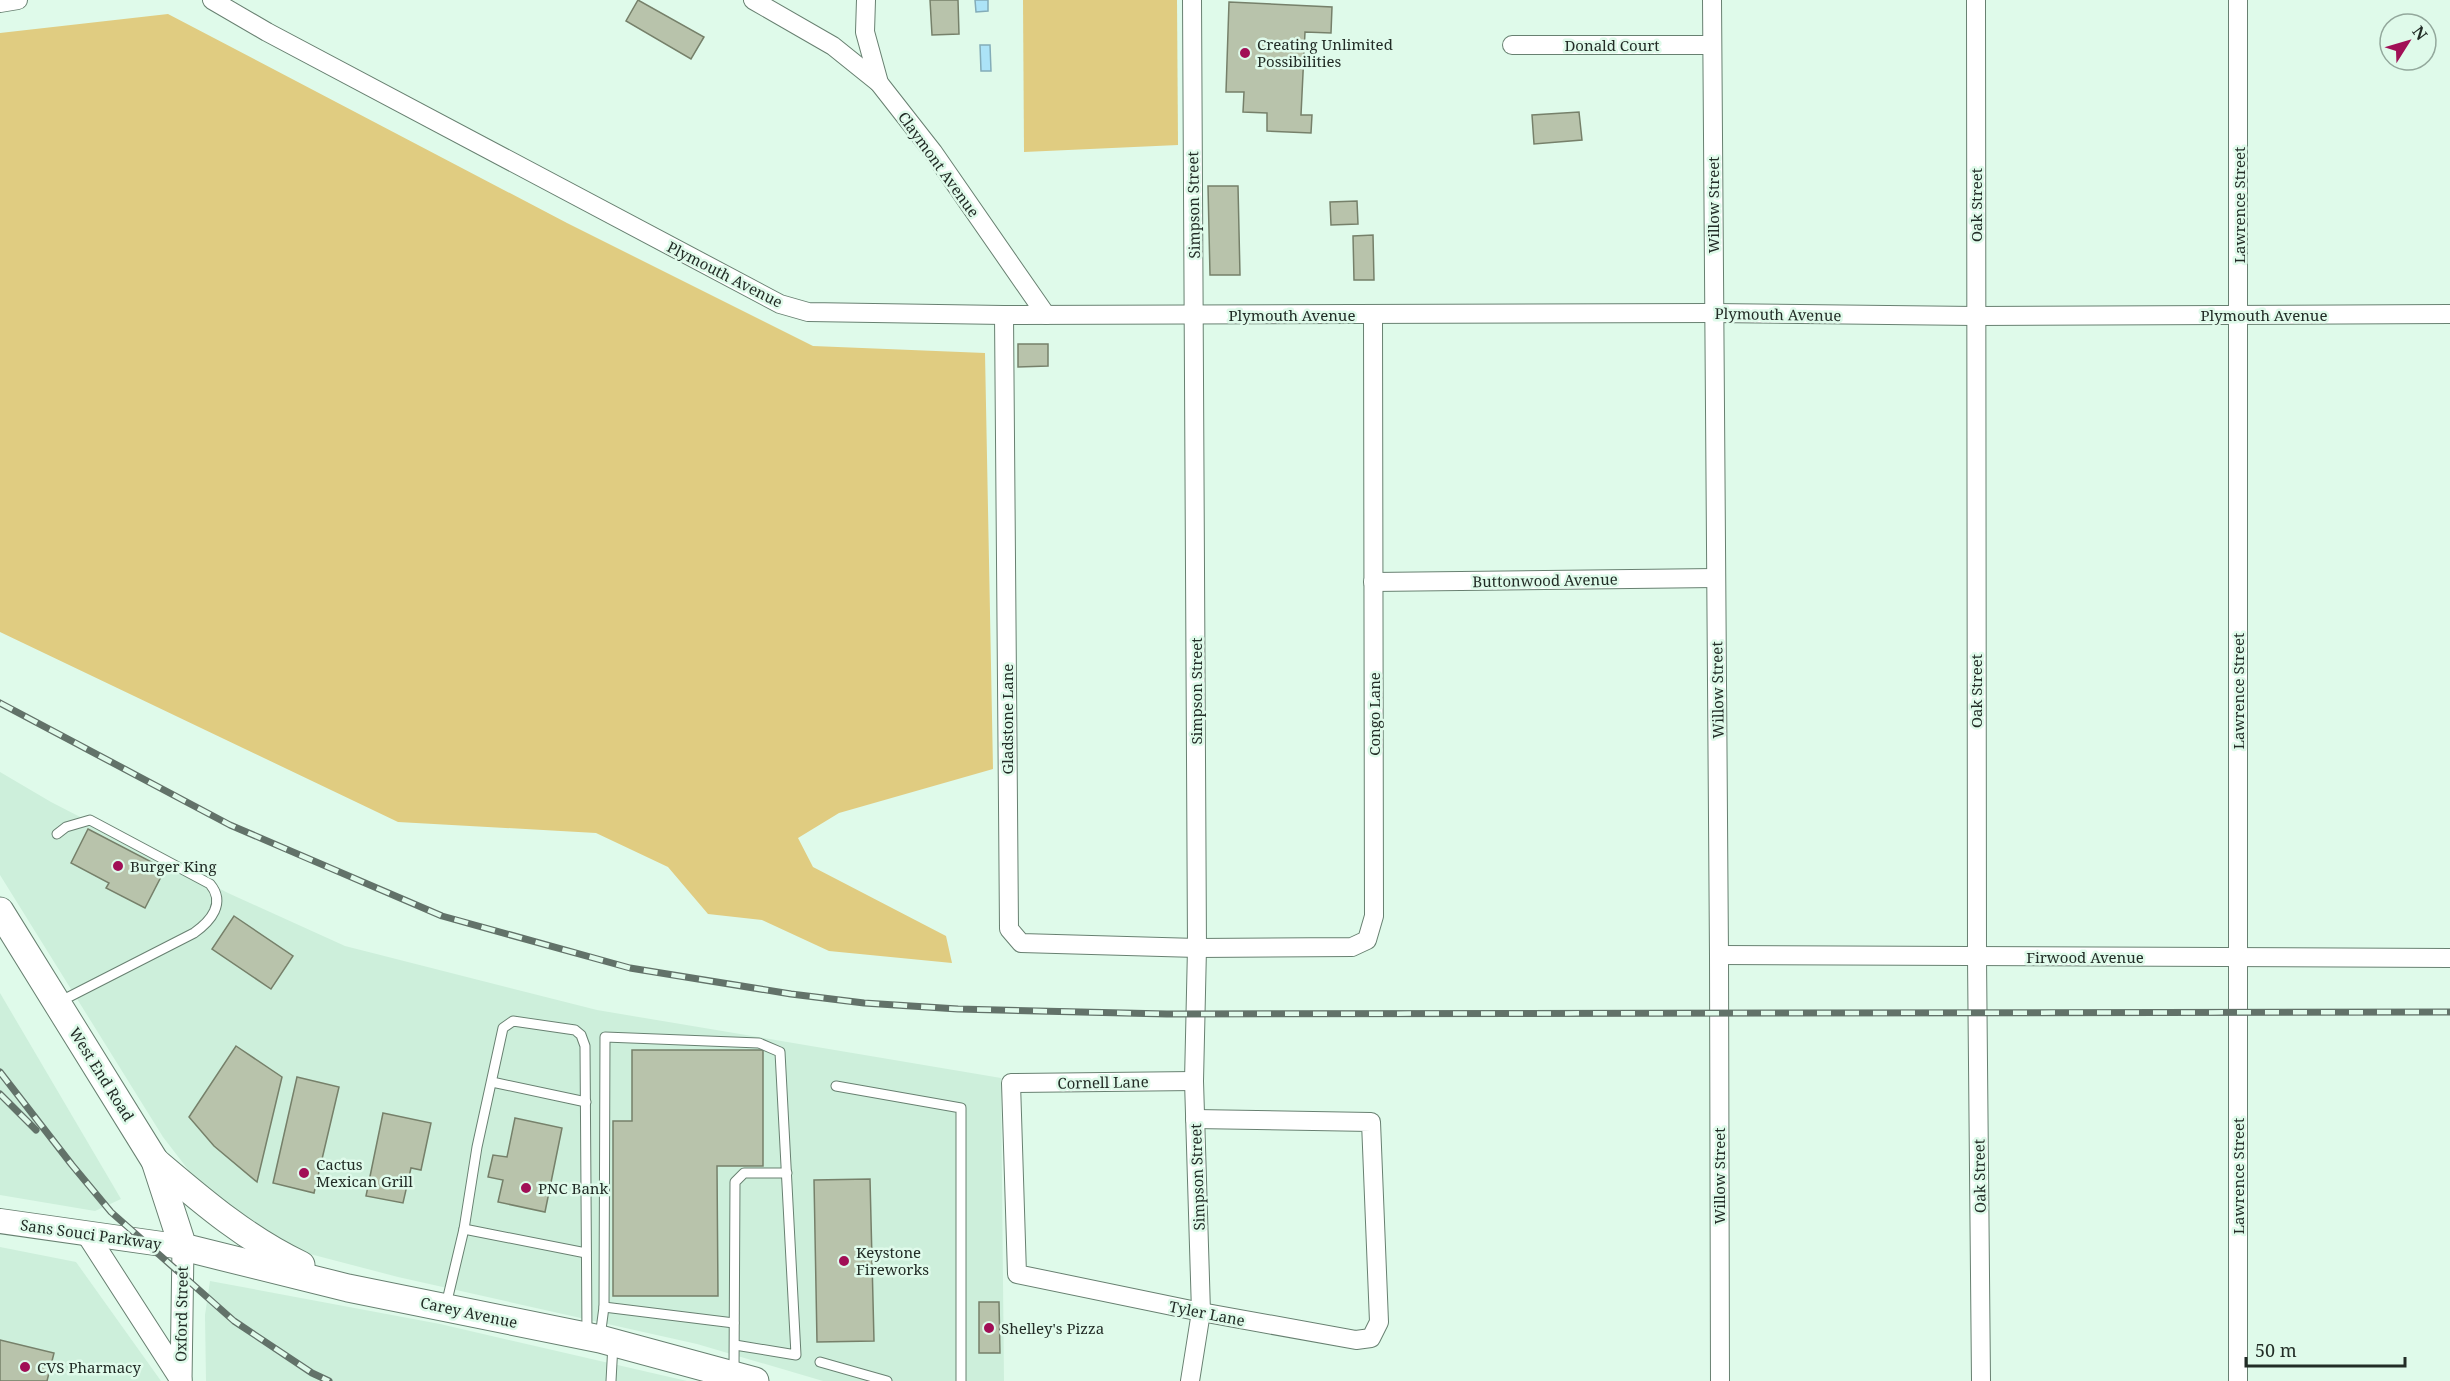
<svg xmlns="http://www.w3.org/2000/svg" width="2450" height="1381" viewBox="0 0 2450 1381" font-family="'Noto Serif',serif">
	<style>
		.built { fill: #cdefdb }
		.green { fill: #e0cc81 }
		.water { fill: #ace3f7; stroke: #83acb8; stroke-width: 1.5 }
		.building { fill: #b8c3ab; stroke: #76806a; stroke-width: 1.5 }
		.lines { fill: none; stroke-linecap: round; stroke-linejoin: round }
		.service-casing { stroke: #688071; stroke-width: 11 }
		.minor-casing { stroke: #688071; stroke-width: 20 }
		.tertiary-casing { stroke: #688071; stroke-width: 23 }
		.secondary-casing { stroke: #688071; stroke-width: 26 }
		.primary-casing { stroke: #688071; stroke-width: 29 }
		.service { stroke: #fff; stroke-width: 9 }
		.minor { stroke: #fff; stroke-width: 18 }
		.tertiary { stroke: #fff; stroke-width: 21 }
		.secondary { stroke: #fff; stroke-width: 24 }
		.primary { stroke: #fff; stroke-width: 27 }
		.rail-casing { stroke: #627269; stroke-width: 7 }
		.rail { stroke: #dffaea; stroke-width: 4.5; stroke-dasharray: 14; stroke-linecap: butt }
		.poi-dot { fill: #a10f56; stroke: #dffaea; stroke-width: 2 }
		.labels { text-anchor: middle; dominant-baseline: central; stroke-width: 5; stroke-linejoin: round; paint-order: stroke }
		.poi-label { font-size: 15px; fill: #222c26; stroke: #dffaea; text-anchor: start }
		.street-label { font-size: 15px; fill: #222c26; stroke: #dffaea }
	</style>
	<rect width="100%" height="100%" fill="#dffaea"/>
	<g class="built">
		<polygon points="0,772 51,802 228,893 345,946 597,1010 1001,1078 1004,1381 823,1381 697,1344 398,1277 310,1254 283,1242 203,1189 163,1137 0,875"/>
		<polygon points="0,993 121,1199 95,1211 0,1195"/>
		<polygon points="0,1247 76,1262 161,1381 0,1381"/>
		<polygon points="210,1281 440,1324 687,1381 206,1381 205,1315"/>
	</g>
	<g class="green">
		<polygon points="1023,0 1177,0 1178,145 1024,152"/>
		<polygon points="168,14 567,223 813,346 985,353 993,769 839,813 798,838 813,867 946,936 952,963 829,951 762,920 708,914 668,867 596,833 398,822 0,632 0,33"/>
	</g>
	<g class="water">
		<polygon points="975,0 988,0 988,11 976,12"/>
		<polygon points="980,45 990,45 991,71 981,71"/>
	</g>
	<g class="building">
		<polygon points="638,0 704,37 691,59 626,21"/>
		<polygon points="930,0 958,0 959,34 932,35"/>
		<polygon points="1229,2 1332,7 1331,33 1305,32 1301,115 1312,115 1311,133 1267,131 1267,113 1243,112 1244,92 1226,92"/>
		<polygon points="1579,112 1582,140 1534,144 1532,115"/>
		<polygon points="1208,186 1238,186 1240,275 1210,275"/>
		<polygon points="1357,201 1358,224 1331,225 1330,202"/>
		<polygon points="1373,235 1374,280 1354,280 1353,236"/>
		<polygon points="1018,344 1048,344 1048,366 1018,367"/>
		<polygon points="88,829 165,869 145,908 106,888 109,883 71,863"/>
		<polygon points="234,916 293,956 271,989 212,949"/>
		<polygon points="236,1046 282,1077 257,1182 214,1146 189,1117"/>
		<polygon points="632,1050 763,1050 763,1166 717,1166 718,1296 613,1296 613,1121 632,1121"/>
		<polygon points="297,1077 339,1087 314,1193 273,1183"/>
		<polygon points="383,1113 431,1123 421,1170 411,1168 403,1203 366,1196"/>
		<polygon points="515,1118 562,1128 545,1212 498,1202 503,1180 488,1177 493,1155 507,1157"/>
		<polygon points="870,1179 874,1341 817,1342 814,1180"/>
		<polygon points="979,1302 999,1302 1000,1353 979,1353"/>
		<polygon points="0,1340 54,1353 47,1381 0,1381"/>
	</g>
	<g class="lines">
		<g class="service-casing">
			<g id="service">
				<path d="M57 834 66 827 90 820 210 884C226 903 211 921 194 933L59 1002"/>
				<polyline points="492,1082 586,1102"/>
				<polyline points="836,1086 961,1108 961,1381"/>
				<polyline points="464,1229 586,1253"/>
				<polyline points="446,1305 464,1229 477,1147 503,1028 513,1021 575,1030 581,1035 585,1046 587,1335"/>
				<polyline points="604,1307 734,1323"/>
				<polyline points="600,1337 604,1307 605,1037 759,1043 780,1052 796,1355 735,1345"/>
				<polyline points="820,1362 887,1381"/>
				<polyline points="734,1372 735,1182 744,1173 787,1173"/>
				<polyline points="611,1381 613,1344"/>
			</g>
		</g>
		<g class="minor-casing">
			<g id="minor">
				<polyline points="212,0 267,32 780,304 808,312 1004,315 1713,313 1975,316 2450,314"/>
				<polyline points="753,0 833,46 879,83"/>
				<polyline points="866,0 865,32 879,83 933,152 1046,315"/>
				<polyline points="1712,0 1719,955 1720,1381"/>
				<polyline points="1976,0 1977,958 1981,1381"/>
				<polyline points="0,3 18,0"/>
				<polyline points="1512,45 1712,45"/>
				<polyline points="1004,315 1009,929 1021,943 1197,948 1352,947 1367,940 1374,916 1373,315"/>
				<polyline points="1373,582 1716,578"/>
				<polyline points="1719,955 2450,958"/>
				<polyline points="1194,1081 1011,1083 1017,1274 1201,1312 1356,1340 1371,1338 1379,1322 1371,1122 1195,1119"/>
				<polyline points="1190,1381 1201,1312 1194,1081 1197,948 1192,0"/>
				<polyline points="2238,1381 2238,0"/>
			</g>
		</g>
		<g class="tertiary-casing">
			<g id="tertiary">
				<polyline points="87,1234 181,1380"/>
				<polyline points="181,1381 183,1247"/>
			</g>
		</g>
		<g class="secondary-casing">
			<polyline id="secondary" points="0,1221 183,1247"/>
		</g>
		<g class="primary-casing">
			<g id="primary">
				<polyline points="0,911 155,1161 183,1247 348,1288 600,1339 755,1381"/>
				<path d="M155 1161C201 1200 246 1239 301 1265"/>
			</g>
		</g>
		<use href="#service" class="service"/>
		<use href="#minor" class="minor"/>
		<use href="#tertiary" class="tertiary"/>
		<use href="#secondary" class="secondary"/>
		<use href="#primary" class="primary"/>
		<g class="rail-casing">
			<g id="rail">
				<polyline points="0,703 230,825 442,916 630,968 791,994 864,1003 958,1009 1167,1014 2450,1012"/>
				<polyline points="0,1072 72,1165 111,1212 234,1321 312,1373 329,1381"/>
				<polyline points="0,1094 36,1130"/>
			</g>
		</g>
		<use href="#rail" class="rail"/>
	</g>
	<g class="poi-dot">
		<circle cx="1245" cy="53" r="6"/>
		<circle cx="118" cy="866" r="6"/>
		<circle cx="304" cy="1173" r="6"/>
		<circle cx="526" cy="1188" r="6"/>
		<circle cx="844" cy="1261" r="6"/>
		<circle cx="989" cy="1328" r="6"/>
		<circle cx="25" cy="1367" r="6"/>
	</g>
	<g class="labels">
		<g class="poi-label">
			<text x="1257" y="44">Creating Unlimited<tspan x="1257" dy="17">Possibilities</tspan></text>
			<text x="130" y="866">Burger King</text>
			<text x="316" y="1164">Cactus<tspan x="316" dy="17">Mexican Grill</tspan></text>
			<text x="538" y="1188">PNC Bank</text>
			<text x="856" y="1252">Keystone<tspan x="856" dy="17">Fireworks</tspan></text>
			<text x="1001" y="1328">Shelley's Pizza</text>
			<text x="37" y="1367">CVS Pharmacy</text>
		</g>
		<g class="street-label">
			<text x="1612" y="45">Donald Court</text>
			<text transform="translate(939 164) rotate(54)">Claymont Avenue</text>
			<text transform="translate(1193 205) rotate(-91)">Simpson Street</text>
			<text transform="translate(1713 205) rotate(-90)">Willow Street</text>
			<text transform="translate(1976 205) rotate(-90)">Oak Street</text>
			<text transform="translate(2239 205) rotate(-90)">Lawrence Street</text>
			<text transform="translate(725 274) rotate(27)">Plymouth Avenue</text>
			<text transform="translate(1778 314) rotate(1)">Plymouth Avenue</text>
			<text x="1292" y="315">Plymouth Avenue</text>
			<text x="2264" y="315">Plymouth Avenue</text>
			<text transform="translate(1545 580) rotate(-1)">Buttonwood Avenue</text>
			<text transform="translate(1717 690) rotate(-91)">Willow Street</text>
			<text transform="translate(1196 691) rotate(-90)">Simpson Street</text>
			<text transform="translate(1976 691) rotate(-90)">Oak Street</text>
			<text transform="translate(2238 691) rotate(-90)">Lawrence Street</text>
			<text transform="translate(1374 714) rotate(-90)">Congo Lane</text>
			<text transform="translate(1007 719) rotate(-90)">Gladstone Lane</text>
			<text x="2085" y="957">Firwood Avenue</text>
			<text transform="translate(102 1074) rotate(58)">West End Road</text>
			<text transform="translate(1103 1082) rotate(-1)">Cornell Lane</text>
			<text transform="translate(1719 1176) rotate(-90)">Willow Street</text>
			<text transform="translate(1979 1176) rotate(-91)">Oak Street</text>
			<text transform="translate(2238 1176) rotate(-90)">Lawrence Street</text>
			<text transform="translate(1197 1177) rotate(-92)">Simpson Street</text>
			<text transform="translate(91 1234) rotate(8)">Sans Souci Parkway</text>
			<text transform="translate(469 1312) rotate(12)">Carey Avenue</text>
			<text transform="translate(1207 1313) rotate(11)">Tyler Lane</text>
			<text transform="translate(181 1314) rotate(-89)">Oxford Street</text>
		</g>
	</g>
	<g transform="translate(2408 42) rotate(53)"><circle r="28" fill="#dffaea" stroke="#93a89c" stroke-width="1.5"/>
	<path d="M0-4.5L10 22L0 15L-10 22Z" fill="#a10f56"/>
	<text y="-9" font-size="16" font-weight="bold" text-anchor="middle" fill="#222c26">N</text>
	</g>
	<path d="M2246 1357v9h159v-9" fill="none" stroke="#222c26" stroke-width="3"/>
	<text x="2255" y="1357" font-size="18" fill="#222c26" stroke="#dffaea" stroke-width="4.5" paint-order="stroke">50 m</text>
</svg>
